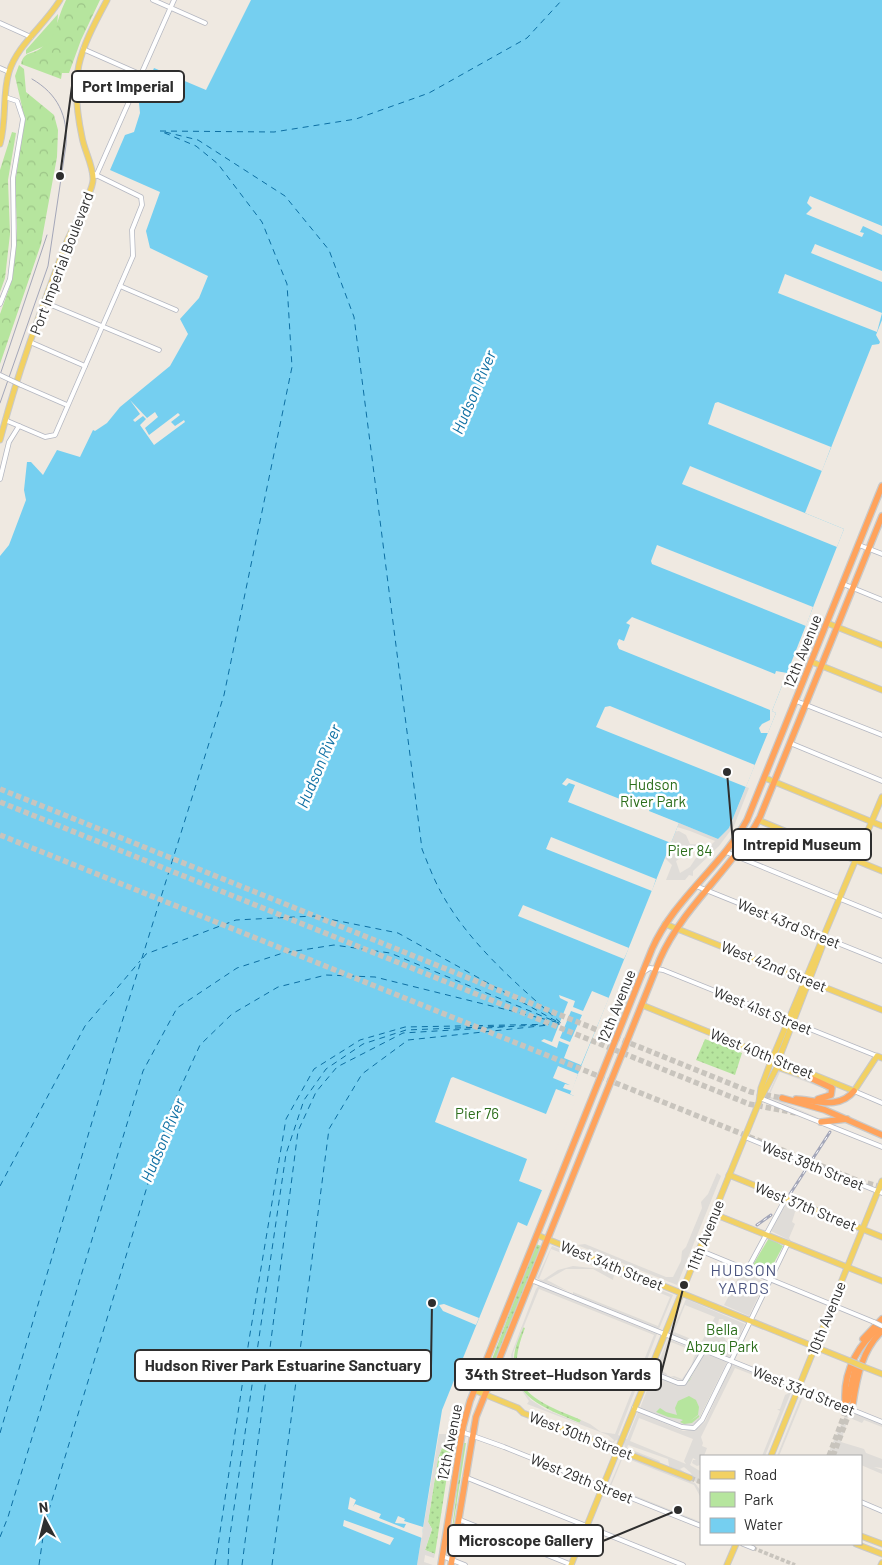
<svg xmlns="http://www.w3.org/2000/svg" width="882" height="1565" viewBox="0 0 882 1565" font-family="Barlow,sans-serif">
	<style>
		.grass { fill: url(#grass-tufts) }
		.forest { fill: url(#forest-crowns) }
		.park { fill: #b6e59e }
		.garden { fill: url(#garden-dots) }
		.plaza { fill: #dfdcd8; fill-rule: evenodd }
		.water { fill: #75cff0 }
		.pier { fill: #efe9e1; fill-rule: evenodd }
		.lines { fill: none; stroke-linecap: round; stroke-linejoin: round }
		.ferry { stroke: #0d6fa3; stroke-width: 1; stroke-dasharray: 6 5; stroke-linecap: butt }
		.minor-tunnel { stroke: #c8c4bd; stroke-width: 4; stroke-dasharray: 4 2; stroke-linecap: butt }
		.major-tunnel { stroke: #c8c4bd; stroke-width: 5; stroke-dasharray: 5 2.5; stroke-linecap: butt }
		.highway-tunnel { stroke: #c8c4bd; stroke-width: 5.5; stroke-dasharray: 5.5 3; stroke-linecap: butt }
		.minor-casing { stroke: #b4b7c1; stroke-width: 5.5 }
		.major-casing { stroke: #c9c9c9; stroke-width: 7 }
		.highway-casing { stroke: #c9c9c9; stroke-width: 8 }
		.minor { stroke: #fff; stroke-width: 4 }
		.major { stroke: #f2d163; stroke-width: 5 }
		.highway { stroke: #ffa35c; stroke-width: 5.5 }
		.tram { stroke: #a3a6b8; stroke-width: 1 }
		.rail-casing { stroke: #a3a6b8; stroke-width: 3 }
		.rail { stroke: #fff; stroke-width: 1; stroke-dasharray: 4; stroke-linecap: butt }
		.minor-bridge-casing { stroke: #b4b7c1; stroke-width: 5.5; stroke-linecap: butt }
		.major-bridge-casing { stroke: #c9c9c9; stroke-width: 7; stroke-linecap: butt }
		.minor-bridge { stroke: #fff; stroke-width: 4 }
		.major-bridge { stroke: #f2d163; stroke-width: 5 }
		.labels { text-anchor: middle; dominant-baseline: central; stroke-width: 5; stroke-linejoin: round; paint-order: stroke }
		.street-label { font-size: 15px; fill: #2e2e2e; stroke: #fff }
		.park-label { font-size: 15px; fill: #2c6e1b; stroke: #fff }
		.water-label { font-size: 16px; font-style: italic; fill: #0d6fa3; stroke: #fff }
		.neighbourhood-label { font-size: 16px; letter-spacing: 1px; fill: #4d5680; stroke: #fff }
		.leader { fill: none; stroke: #2e2e2e; stroke-width: 2 }
		.callout-dot { fill: #2e2e2e; stroke: #fff; stroke-width: 2 }
		.callout { fill: #fff; stroke: #2e2e2e; stroke-width: 2 }
		.callout-label { font-size: 16px; text-anchor: middle; font-weight: bold; fill: #2e2e2e }
	</style>
	<defs>
		<pattern id="grass-tufts" width="24" height="20" patternUnits="userSpaceOnUse" patternTransform="scale(1.25)"><rect width="24" height="20" fill="#b6e59e"/><path d="M3 7l-1-3M5 7V3M7 7l1-3M15 17l-1-3M17 17v-4M19 17l1-3" fill="none" stroke="#9dc588"/></pattern>
		<pattern id="forest-crowns" width="20" height="18" patternUnits="userSpaceOnUse" patternTransform="scale(1.25)"><rect width="20" height="18" fill="#b6e59e"/><path d="M2 6a3 3 0 1 1 6 0M12 15a3 3 0 1 1 6 0" fill="none" stroke="#9dc588"/></pattern>
		<pattern id="garden-dots" width="8" height="8" patternUnits="userSpaceOnUse" patternTransform="scale(1.25)"><rect width="8" height="8" fill="#b6e59e"/><path d="M2 2h.1M6 6h.1" fill="none" stroke="#9dc588" stroke-width="1.8" stroke-linecap="round"/></pattern>
	</defs>
	<rect width="100%" height="100%" fill="#efe9e1"/>
	<polygon class="grass" points="463,1443 466,1443 449,1553"/>
	<g class="forest">
		<path d="M66 0H100L81 40 69 73H62L61 79 21 64C24 51 32 55 41 48 56 37 58 15 66 0Z"/>
		<polygon points="19,65 24,69 26,92 54,115 58,130 57,157 41,244 0,364 0,314 11,283 15,258 17,228 15,183 25,120 15,76"/>
		<polygon points="12,132 16,133 8,180 10,234 5,278 0,292 0,170"/>
	</g>
	<g class="park">
		<polygon points="58,14 57,26 49,44 26,54 26,50"/>
		<polygon points="769,1238 783,1246 767,1276 751,1268"/>
		<path d="M703 1356 725 1364 697 1422C682 1432 659 1413 643 1410L656 1376C690 1390 687 1386 703 1356Z"/>
	</g>
	<g class="garden">
		<polygon points="705,1039 742,1053 735,1075 696,1060"/>
		<polygon points="536,1244 541,1246 484,1387 481,1388"/>
		<path d="M522 1327 525 1328C501 1388 532 1400 581 1420L580 1423C528 1402 498 1389 522 1327Z"/>
		<polygon points="452,1443 435,1554 425,1550 432,1529 428,1522 438,1458 443,1445"/>
	</g>
	<g class="plaza">
		<path d="M746 787 749 788 734 826 719 846 693 871V876L689 875 685 880H666L672 865 665 858 671 843 655 813 718 839 729 828ZM677 827 690 831 715 841 711 845 690 844 686 835 679 831 672 832ZM687 849 699 851 698 855 690 867 680 873 676 861 684 855Z"/>
		<polygon points="779,1070 829,1089 830,1092 827,1094 825,1089 780,1072 769,1096 825,1121 767,1097"/>
		<polygon points="717,1173 721,1176 677,1285 577,1245 585,1244 666,1277 673,1277 681,1261 682,1251 686,1247 702,1208 701,1202 708,1194"/>
		<polygon points="787,1202 806,1209 801,1209 799,1213 799,1209 795,1212 792,1222 795,1224 789,1238 791,1241 771,1231"/>
		<path d="M552 1246 673 1295 659 1329 573 1294V1292L658 1326 670 1297 606 1271 614 1275 613 1280 593 1269H566L547 1280 568 1291 546 1283 542 1287 657 1334 618 1435 627 1439 638 1412 683 1431 698 1428 705 1422 732 1364 792 1390 765 1456H762L780 1411 777 1409H780L785 1395 789 1393V1389L735 1368 701 1437 703 1443 702 1446 707 1448 704 1456H701L700 1465 697 1466 692 1463 693 1460H696L693 1458 690 1465 700 1471 699 1483 694 1481 691 1473 684 1467 680 1469 687 1474 669 1466 668 1459 628 1445 627 1448 660 1461 659 1463 625 1449 624 1443 616 1440 612 1444 606 1441 607 1439 613 1442 614 1440 608 1435 527 1404 529 1401 514 1379 511 1355 536 1289 542 1282 537 1278ZM551 1249 588 1263 601 1269 573 1266 558 1270 543 1280 539 1279ZM539 1289 654 1335 615 1434 601 1432 590 1424 581 1420 579 1423 545 1409 531 1400 520 1387 514 1371 513 1353ZM639 1418 693 1439 684 1461 686 1464 630 1441Z"/>
		<polygon points="744,1273 765,1282 749,1316 724,1305 740,1274"/>
		<path d="M686 1299 745 1324 729 1358 671 1334ZM685 1305 715 1317 701 1343 674 1332ZM719 1319H723L730 1328 735 1330 731 1343 726 1341 722 1332 714 1329V1326L718 1324Z"/>
		<path d="M668 1339 701 1352 683 1381 655 1371ZM671 1342 696 1352 691 1366 682 1379 674 1376 669 1377 666 1373 659 1370 660 1361H663Z"/>
		<path d="M704 1353 727 1362 697 1422 692 1425H682L640 1408 653 1375 677 1385H684L690 1380ZM689 1396 696 1400 699 1407 698 1415 690 1421 699 1415V1417L692 1423 684 1424 680 1422 683 1420 680 1419 668 1417 656 1412 660 1408 666 1412 677 1415 675 1408 678 1401Z"/>
		<polygon points="803,1392 882,1425 882,1427 864,1420 862,1423 850,1418 851,1415 849,1414 841,1442 864,1449 866,1453 882,1459 882,1468 874,1467 882,1470 882,1474 861,1465 861,1456 827,1456 846,1413 804,1395 779,1456 777,1456"/>
		<polygon points="439,1434 449,1434 452,1443 443,1445 438,1458 428,1522 432,1529 425,1550 435,1554 434,1558 425,1555 424,1562 433,1565 417,1565"/>
		<polygon points="623,1454 695,1483 700,1490 701,1498 694,1485 623,1457 611,1486 701,1522 701,1524 609,1487"/>
	</g>
	<polygon class="water" points="251,0 882,0 882,320 876,335 880,342 879,344 872,345 805,513 844,529 772,711 776,713 729,828 718,839 679,823 578,1074 570,1094 574,1096 538,1188 542,1190 527,1226 518,1222 442,1410 417,1565 0,1565 0,556 9,545 26,500 24,490 27,462 31,462 43,475 57,450 80,457 93,430 95,431 107,423 120,407 170,366 188,334 180,319 199,298 208,276 150,248 146,231 160,192 110,170 125,135 134,132 140,113 139,103 154,68 206,90"/>
	<g class="pier">
		<polygon points="810,196 882,226 882,235 863,226 860,232 864,233 862,237 806,214 812,208 807,203"/>
		<polygon points="815,244 882,271 882,282 811,253"/>
		<polygon points="785,274 882,313 877,332 778,293"/>
		<polygon points="130,400 147,418 155,412 158,417 145,428 149,435 178,413 180,415 171,422 175,426 184,420 185,422 154,445 140,425 146,419 143,416 135,422 133,420 140,414"/>
		<polygon points="718,402 831,447 822,471 708,424 715,403"/>
		<polygon points="690,466 844,529 837,547 682,484"/>
		<polygon points="657,545 813,607 806,626 652,564 651,561"/>
		<polygon points="632,617 775,674 776,671 787,673 772,711 776,713 768,733 761,733 759,728 762,724 770,720 770,710 619,649 617,644 619,639 624,641 630,625 626,623"/>
		<polygon points="610,706 755,765 746,787 596,727 605,707"/>
		<polygon points="567,778 630,803 632,801 650,808 649,811 679,823 671,843 568,802 575,785 569,783 566,786 562,784"/>
		<polygon points="551,837 656,879 652,891 546,849"/>
		<polygon points="523,905 629,948 624,959 518,916"/>
		<path d="M592 991 609 998 581 1065 564 1058 569 1045 559 1041 557 1048 541 1041 544 1039 552 1042 568 1002 560 998 559 995 575 1001 573 1007 583 1011ZM571 1011 582 1015 570 1042 560 1038Z"/>
		<polygon points="558,1066 578,1074 572,1091 563,1088 565,1084 570,1085 553,1078"/>
		<polygon points="453,1077 546,1114 556,1089 577,1097 541,1187 543,1188 542,1190 519,1181 527,1159 435,1122 451,1078"/>
		<polygon points="444,1304 479,1318 476,1325 443,1311 439,1305"/>
		<polygon points="350,1497 356,1500 353,1507 355,1504 381,1514 379,1518 404,1528 406,1524 395,1523 398,1516 405,1519 404,1521 423,1527 422,1538 348,1509"/>
		<polygon points="344,1520 394,1538 391,1543 390,1545 343,1526"/>
	</g>
	<g class="lines">
		<g class="ferry">
			<polyline points="160,131 274,132 356,119 429,93 527,38 562,0"/>
			<path d="M165 132 198 140 285 196 329 250 354 317 422 849C428 864 434 880 442 894 470 945 519 986 562 1024"/>
			<polyline points="143,958 146,954 236,920 314,916 398,933 556,1021"/>
			<polyline points="0,1186 85,1026 140,961"/>
			<polyline points="0,1433 113,1051 224,695 292,367 287,284 262,222 218,164 196,146 160,131"/>
			<polyline points="0,1537 8,1517 143,1071 177,1008 237,968 283,953 334,945 390,953 559,1023"/>
			<polyline points="39,1565 45,1523 170,1111 200,1045 232,1014 278,987 326,975 375,977 556,1022"/>
			<polyline points="215,1565 249,1340 286,1119 314,1069 360,1040 405,1027 561,1024"/>
			<polyline points="228,1565 229,1542 286,1154 304,1100 326,1069 363,1044 406,1030 508,1026"/>
			<polyline points="242,1565 298,1131 316,1092 337,1067 403,1033 536,1025"/>
			<polyline points="272,1565 329,1129 362,1074 408,1040 549,1025"/>
		</g>
		<polyline class="minor-tunnel" points="753,1548 795,1565"/>
		<polyline class="major-tunnel" points="690,1478 701,1482"/>
		<g class="highway-tunnel">
			<polyline points="0,789 751,1092 782,1098"/>
			<polyline points="0,802 749,1104 796,1113"/>
			<polyline points="0,835 859,1181 882,1187"/>
			<polyline points="829,1456 845,1413 845,1404"/>
			<polyline points="833,1456 853,1403"/>
		</g>
		<g class="minor-casing">
			<g id="minor">
				<polyline points="153,0 205,23"/>
				<polyline points="0,23 31,37"/>
				<polyline points="83,49 142,75"/>
				<polyline points="0,68 9,72"/>
				<polyline points="96,176 174,0"/>
				<polyline points="120,286 176,310"/>
				<polyline points="44,302 159,350"/>
				<polyline points="0,304 10,279 14,245 13,178 23,119 17,101 5,97"/>
				<polyline points="30,342 85,366"/>
				<polyline points="21,385 67,405"/>
				<polyline points="5,420 45,437 55,435 133,256 132,230 142,205 141,197 92,173"/>
				<polyline points="0,479 9,442 19,426"/>
				<polyline points="859,545 882,554"/>
				<polyline points="843,584 882,600"/>
				<polyline points="796,701 882,735"/>
				<polyline points="790,743 882,781"/>
				<polyline points="726,852 882,916"/>
				<polyline points="696,886 882,961"/>
				<polyline points="643,972 650,968 663,970 877,1056"/>
				<polyline points="854,1091 882,1103"/>
				<polyline points="760,1098 882,1147"/>
				<polyline points="745,1137 803,1161"/>
				<polyline points="820,1168 882,1193"/>
				<polyline points="699,1250 874,1322"/>
				<polyline points="747,1270 786,1198"/>
				<polyline points="531,1280 882,1422"/>
				<polyline points="731,1361 788,1243"/>
				<polyline points="648,1371 678,1383 684,1383 704,1350"/>
				<polyline points="634,1408 682,1427 694,1428 702,1420 729,1365"/>
				<polyline points="462,1432 504,1447 701,1526"/>
				<polyline points="465,1477 683,1565"/>
				<polyline points="861,1502 882,1511"/>
				<polyline points="458,1519 572,1565"/>
				<polyline points="743,1544 753,1548"/>
				<polyline points="442,1556 465,1565"/>
			</g>
		</g>
		<g class="major-casing">
			<g id="major">
				<path d="M0 144C7 120 2 95 9 72 17 45 45 25 60 0"/>
				<path d="M0 440C17 374 41 310 65 246 70 232 93 192 93 180 94 167 84 150 82 137 69 75 78 54 107 0"/>
				<polyline points="827,623 882,645"/>
				<polyline points="812,662 882,690"/>
				<polyline points="765,778 882,826"/>
				<polyline points="758,820 882,871"/>
				<polyline points="665,924 882,1010"/>
				<polyline points="642,1005 854,1091 877,1056 882,1058"/>
				<polyline points="778,1061 822,947"/>
				<polyline points="761,1098 777,1067 801,1075"/>
				<polyline points="729,1175 882,1237"/>
				<polyline points="714,1214 882,1281"/>
				<polyline points="537,1235 850,1361"/>
				<polyline points="864,1367 882,1374"/>
				<polyline points="474,1390 518,1408 523,1413 690,1478"/>
				<polyline points="771,1456 882,1181"/>
				<polyline points="861,1536 882,1544"/>
				<polyline points="856,1544 882,1554"/>
				<polyline points="571,1565 759,1102 761,1088 770,1064 882,797"/>
				<polyline points="727,1565 736,1544"/>
				<polyline points="881,1565 882,1563"/>
			</g>
		</g>
		<g class="highway-casing">
			<g id="highway">
				<polyline points="791,1066 806,1076 832,1088 831,1095 818,1099"/>
				<polyline points="782,1098 825,1110 882,1135"/>
				<path d="M796 1099C816 1100 839 1110 854 1091"/>
				<polyline points="821,1122 847,1119"/>
				<polyline points="863,1339 882,1319"/>
				<path d="M845 1399C844 1370 859 1342 882 1326"/>
				<path d="M853 1403C857 1377 862 1350 882 1331"/>
				<polyline points="841,1405 848,1400 856,1364"/>
				<path d="M441 1565 463 1427 470 1401 652 949C674 899 721 867 747 820L882 486"/>
				<path d="M451 1565 476 1417 660 959C683 906 733 869 760 817L882 516"/>
			</g>
		</g>
		<use href="#minor" class="minor"/>
		<use href="#major" class="major"/>
		<use href="#highway" class="highway"/>
		<g class="tram">
			<polyline points="0,375 47,235"/>
			<path d="M0 403 48 266 66 145C68 116 58 94 32 79"/>
		</g>
		<g class="rail-casing">
			<g id="rail">
				<polyline points="790,1194 830,1132"/>
				<polyline points="757,1225 771,1215"/>
			</g>
		</g>
		<use href="#rail" class="rail"/>
		<g class="minor-bridge-casing">
			<g id="minor-bridge">
				<polyline points="0,375 21,385"/>
				<polyline points="803,1161 820,1168"/>
				<polyline points="874,1322 882,1326"/>
			</g>
		</g>
		<g class="major-bridge-casing">
			<polyline id="major-bridge" points="850,1361 864,1367"/>
		</g>
		<use href="#minor-bridge" class="minor-bridge"/>
		<use href="#major-bridge" class="major-bridge"/>
	</g>
	<g class="labels">
		<g class="street-label">
			<text transform="translate(61 263) rotate(-69)">Port Imperial Boulevard</text>
			<text transform="translate(802 651) rotate(-68)">12th Avenue</text>
			<text transform="translate(789 923) rotate(22)">West 43rd Street</text>
			<text transform="translate(774 966) rotate(22)">West 42nd Street</text>
			<text transform="translate(616 1006) rotate(-68)">12th Avenue</text>
			<text transform="translate(763 1010) rotate(22)">West 41st Street</text>
			<text transform="translate(762 1053) rotate(22)">West 40th Street</text>
			<text transform="translate(813 1165) rotate(22)">West 38th Street</text>
			<text transform="translate(806 1206) rotate(22)">West 37th Street</text>
			<text transform="translate(705 1235) rotate(-68)">11th Avenue</text>
			<text transform="translate(612 1265) rotate(22)">West 34th Street</text>
			<text transform="translate(826 1318) rotate(-68)">10th Avenue</text>
			<text transform="translate(804 1390) rotate(22)">West 33rd Street</text>
			<text transform="translate(581 1435) rotate(21)">West 30th Street</text>
			<text transform="translate(449 1442) rotate(-79)">12th Avenue</text>
			<text transform="translate(582 1478) rotate(22)">West 29th Street</text>
		</g>
		<g class="park-label">
			<text x="653" y="784">Hudson<tspan x="653" dy="17">River Park</tspan></text>
			<text x="690" y="850">Pier 84</text>
			<text x="477" y="1113">Pier 76</text>
			<text x="722" y="1329">Bella<tspan x="722" dy="17">Abzug Park</tspan></text>
		</g>
		<g class="water-label">
			<text transform="translate(473 392) rotate(-67)">Hudson River</text>
			<text transform="translate(318 766) rotate(-67)">Hudson River</text>
			<text transform="translate(162 1140) rotate(-67)">Hudson River</text>
		</g>
		<g class="neighbourhood-label">
			<text x="744" y="1269">HUDSON<tspan x="744" dy="18">YARDS</tspan></text>
		</g>
	</g>
	<path class="leader" d="M60 176L72 86M727 772L733 844M432 1303L431 1366M684 1285L661 1374M678 1510L603 1541"/>
	<g class="callout-dot">
		<circle cx="60" cy="176" r="5"/>
		<circle cx="727" cy="772" r="5"/>
		<circle cx="432" cy="1303" r="5"/>
		<circle cx="684" cy="1285" r="5"/>
		<circle cx="678" cy="1510" r="5"/>
	</g>
	<g class="callout">
		<rect x="72" y="71" width="112" height="31" rx="5"/>
		<rect x="733" y="829" width="138" height="31" rx="5"/>
		<rect x="135" y="1350" width="296" height="31" rx="5"/>
		<rect x="455" y="1359" width="206" height="31" rx="5"/>
		<rect x="448" y="1525" width="155" height="31" rx="5"/>
	</g>
	<g class="callout-label">
		<text x="128" y="92">Port Imperial</text>
		<text x="802" y="850">Intrepid Museum</text>
		<text x="283" y="1371">Hudson River Park Estuarine Sanctuary</text>
		<text x="558" y="1380">34th Street–Hudson Yards</text>
		<text x="526" y="1546">Microscope Gallery</text>
	</g>
	<rect x="700" y="1455" width="162" height="90" fill="#ffffff" stroke="#ababab"/>
	<rect x="710" y="1471" width="25" height="8" fill="#f2d163" stroke="#ababab"/>
	<text x="744" y="1480" font-size="15" fill="#2e2e2e">Road</text>
	<rect x="710" y="1492" width="25" height="15" fill="#b6e59e" stroke="#ababab"/>
	<text x="744" y="1505" font-size="15" fill="#2e2e2e">Park</text>
	<rect x="710" y="1518" width="25" height="15" fill="#75cff0" stroke="#ababab"/>
	<text x="744" y="1530" font-size="15" fill="#2e2e2e">Water</text>
	<g transform="translate(45 1520) rotate(353)" stroke="#ffffff" stroke-width="4" paint-order="stroke">
	<path d="M0-4L9 19L0 12L-9 19Z" fill="#2e2e2e"/>
	<text y="-8" font-size="14" font-weight="bold" text-anchor="middle" fill="#2e2e2e">N</text>
	</g>
</svg>
